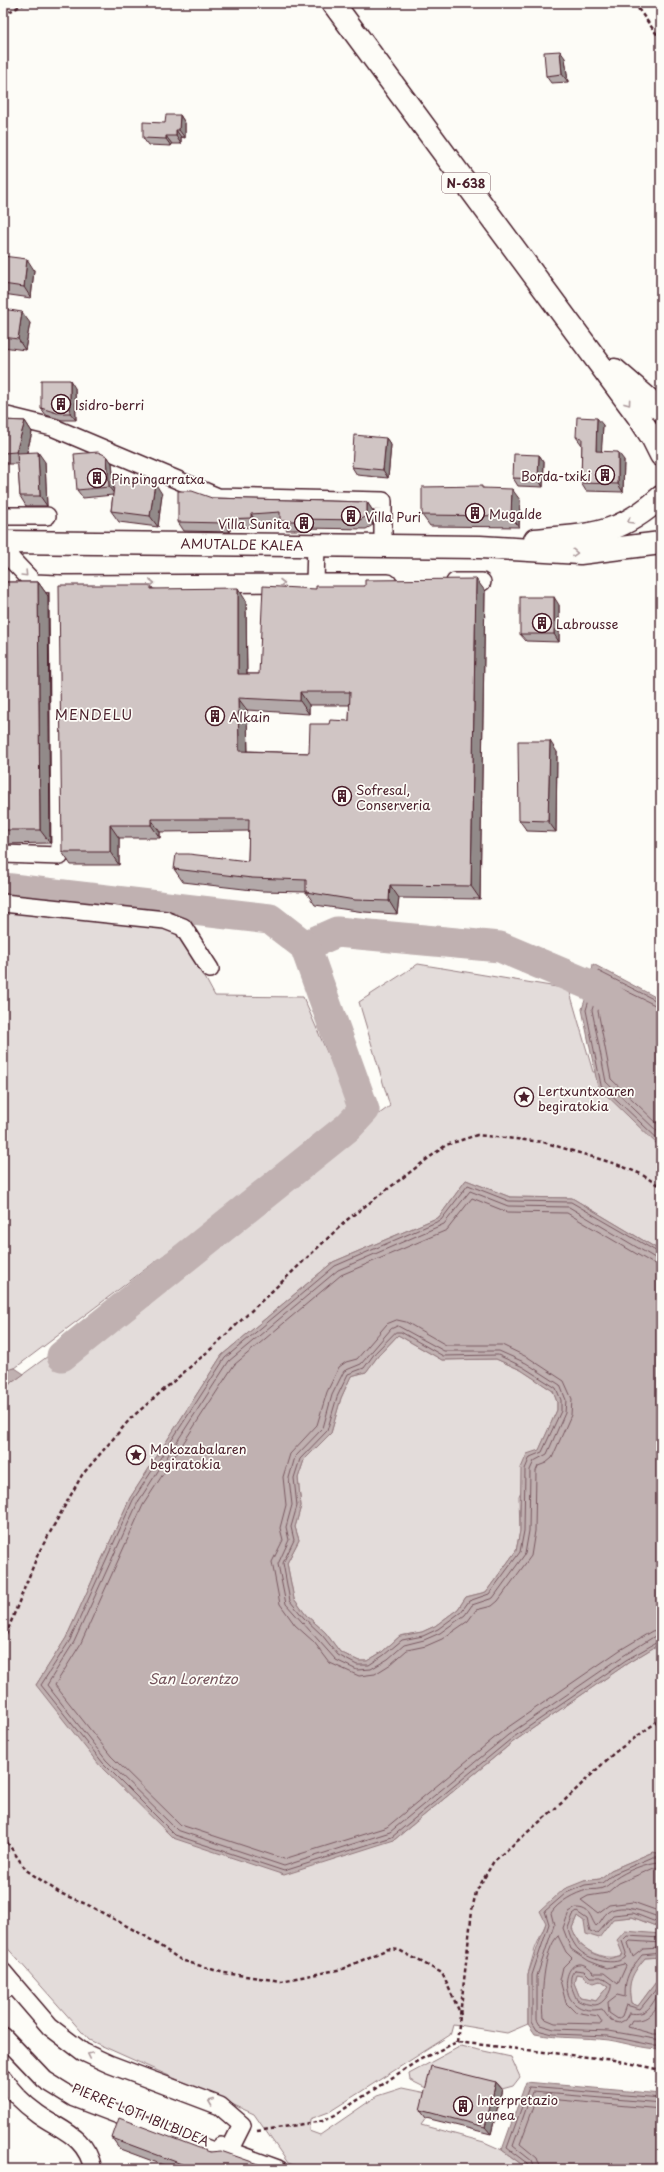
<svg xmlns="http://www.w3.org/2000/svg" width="664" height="2172" viewBox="0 0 664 2172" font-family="'Playpen Sans',sans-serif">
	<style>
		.green { fill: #e3dcda; stroke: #967e82 }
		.water { fill: #c0b1b1; stroke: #91777b; fill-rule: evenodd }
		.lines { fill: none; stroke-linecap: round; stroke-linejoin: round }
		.shore { stroke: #795961; stroke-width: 1 }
		.stream { stroke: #91777b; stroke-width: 5 }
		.river { stroke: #c0b1b1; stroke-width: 31 }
		.minor-casing { stroke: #4a1f2b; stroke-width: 20 }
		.major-casing { stroke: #4a1f2b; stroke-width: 25 }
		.path { stroke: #4a1f2b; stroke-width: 2.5; stroke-dasharray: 4 3; stroke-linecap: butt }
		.minor { stroke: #fdfcf7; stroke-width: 17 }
		.major { stroke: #fdfcf7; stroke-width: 22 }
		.wall { fill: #b3a9a9; stroke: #4a1f2b; fill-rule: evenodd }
		.shaded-wall { fill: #928a89; stroke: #4a1f2b }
		.building { fill: #d0c5c4; stroke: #4a1f2b; fill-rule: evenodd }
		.oneway { stroke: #ac999b }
		.labels { text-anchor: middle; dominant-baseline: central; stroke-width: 3.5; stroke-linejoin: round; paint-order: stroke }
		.shield { fill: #fdfcf7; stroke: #806168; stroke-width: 1 }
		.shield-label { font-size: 12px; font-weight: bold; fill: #4a1f2b }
		.poi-label { font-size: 13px; fill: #4a1f2b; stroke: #fdfcf7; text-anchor: start }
		.street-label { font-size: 13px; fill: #4a1f2b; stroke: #fdfcf7 }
		.neighbourhood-label { font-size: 14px; letter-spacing: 1px; fill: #4a1f2b; stroke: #fdfcf7 }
		.water-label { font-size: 14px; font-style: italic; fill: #73525a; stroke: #fdfcf7 }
	</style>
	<rect width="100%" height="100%" fill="#fdfcf7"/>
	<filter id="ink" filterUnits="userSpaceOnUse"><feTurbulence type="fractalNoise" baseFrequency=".025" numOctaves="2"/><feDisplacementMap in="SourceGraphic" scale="8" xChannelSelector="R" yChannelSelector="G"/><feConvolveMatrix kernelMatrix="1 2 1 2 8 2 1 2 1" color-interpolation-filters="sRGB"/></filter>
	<g filter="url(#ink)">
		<g class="green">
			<polygon points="3,901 179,929 215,996 303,997 353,1112 15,1368 3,1371"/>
			<polygon points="418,964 569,989 593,1072 661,1067 661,1251 572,1198 510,1197 466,1180 439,1217 333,1262 222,1355 130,1498 66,1638 36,1685 394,1840 513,1742 628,1663 661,1643 661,1854 653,1852 611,1870 600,1879 584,1881 546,1923 535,1949 528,1974 528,2024 507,2033 453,2024 450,2035 329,2112 310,2119 309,2131 320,2135 377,2096 402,2088 431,2094 426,2118 421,2125 484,2142 502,2150 528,2169 305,2169 288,2163 254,2114 89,2040 3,1943 3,1389 390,1106 359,1002"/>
			<polygon points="398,1335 442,1360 496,1359 521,1370 553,1391 557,1402 557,1410 519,1496 520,1531 516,1551 486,1592 466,1597 458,1609 435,1626 422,1632 400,1636 382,1652 367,1661 359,1661 340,1652 325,1632 306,1615 294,1599 287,1563 299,1540 295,1527 301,1506 298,1478 304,1460 331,1433 341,1398 351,1376 366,1372 378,1356"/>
			<path d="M577 1916 584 1921 632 1917 661 1928V1934C637 1941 623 1966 596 1954 582 1949 577 1941 572 1928Z"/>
			<path d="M661 1957V1978L656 1982 638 2006 631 2003C627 1980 631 1975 645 1958Z"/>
			<polygon points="576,1974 583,1975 587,1980 600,1981 608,1986 596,2001 580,1998 574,1983"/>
			<polygon points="461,2046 511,2057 520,2077 513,2086 502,2089 437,2073 432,2091 410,2080 409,2074"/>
		</g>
		<g class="water">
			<polygon points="593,964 661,1000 661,1148 598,1087 582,1009 590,985"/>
			<path d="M466 1180 510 1197 572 1198 661 1251V1643L628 1663 513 1742 394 1840 284 1875 173 1838 100 1766 36 1685 66 1638 130 1498 222 1355 333 1262 439 1217ZM398 1335 442 1360 496 1359 521 1370 553 1391 557 1402V1410L539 1450 527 1454 521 1468 520 1531 516 1551 486 1592 466 1597 458 1609 435 1626 422 1632 400 1636 382 1652 367 1661H359L340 1652 325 1632 306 1615 294 1599 287 1563 299 1540 295 1527 301 1506 298 1478 304 1460 331 1433 341 1398 351 1376 366 1372 378 1356Z"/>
			<polygon points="15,1368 24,1374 3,1389 3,1371"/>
			<path d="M653 1852 661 1854V1928L632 1917 613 1919 599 1938 586 1934 584 1921 577 1916 572 1928 579 1944 594 1954 608 1959 623 1955 617 1940 625 1931 661 1934V1957L645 1958C632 1974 627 1982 631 2003L638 2006 656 1982 661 1978V2049C644 2049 626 2043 609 2040 584 2037 560 2039 535 2034L528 2024V1974L546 1923 540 1911 564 1889 584 1881 600 1879 611 1870ZM576 1974 583 1975 587 1980 594 1983 600 1981 608 1986 596 2001 580 1998 574 1983Z"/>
			<polygon points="526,2082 661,2094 661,2169 528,2169 502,2150"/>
		</g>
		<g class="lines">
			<g class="shore">
				<polyline points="661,1003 598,971 586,1010 601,1085 661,1142"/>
				<polyline points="661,1008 602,979 592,1010 606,1082 661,1135"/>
				<polyline points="661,1014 653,1013 607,988 598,1011 611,1079 661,1127"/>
				<polyline points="661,1254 571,1202 509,1201 468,1185 441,1220 335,1266 225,1358 133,1500 70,1640 41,1685 103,1763 175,1835 284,1871 392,1837 511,1739 626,1660 661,1640"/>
				<polyline points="661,1259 655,1258 569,1207 508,1206 470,1191 444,1224 338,1270 229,1361 138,1502 74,1642 47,1685 106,1760 177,1830 284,1866 390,1832 508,1735 623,1656 655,1636 661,1635"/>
				<polyline points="661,1265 652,1263 567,1213 507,1212 472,1198 447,1230 341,1275 234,1365 143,1505 80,1645 55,1685 111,1756 181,1825 284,1859 387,1827 504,1730 620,1650 652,1631 661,1629"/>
				<polygon points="397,1320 406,1322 446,1345 502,1345 529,1358 564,1381 572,1399 571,1415 552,1458 546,1463 538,1466 536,1471 535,1531 531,1556 498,1601 492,1606 476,1610 468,1621 442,1639 426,1646 407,1650 391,1664 375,1674 359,1676 330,1663 314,1642 295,1625 280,1604 272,1562 283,1540 280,1528 286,1505 283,1477 290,1454 317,1425 327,1392 339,1367 346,1362 357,1359 387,1324"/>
				<polygon points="398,1326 444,1351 499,1351 526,1363 560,1385 566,1400 565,1413 547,1454 534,1461 530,1470 529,1531 525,1554 493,1598 472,1605 465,1615 440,1633 424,1640 404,1645 388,1659 371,1669 357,1670 336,1660 286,1604 278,1564 289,1540 286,1527 292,1505 289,1478 295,1457 323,1428 332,1395 344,1371 361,1364 391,1329"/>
				<polygon points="396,1332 401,1332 443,1356 498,1355 523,1367 556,1388 561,1400 561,1411 542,1452 530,1457 525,1469 524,1531 520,1552 489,1594 469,1601 461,1612 438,1629 423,1636 402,1640 384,1655 369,1665 357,1665 338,1655 322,1635 304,1618 290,1601 283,1563 294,1540 291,1527 297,1506 294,1478 300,1459 327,1431 337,1397 348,1374 364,1368 375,1353"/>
				<polyline points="661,1857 653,1857 613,1874 602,1883 585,1885 566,1893 545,1911 549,1924 532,1975 532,2022 537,2030 553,2034 608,2036 652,2045 661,2045"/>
				<path d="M661 1862C647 1862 626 1871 615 1879 612 1881 609 1885 605 1887 600 1890 593 1889 587 1890 575 1893 558 1902 551 1913L554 1925 537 1976V2020L540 2025 554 2029 609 2031 661 2040"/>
				<polyline points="661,1868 654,1868 619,1883 607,1893 588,1896 581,1900 598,1913 609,1905 633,1902 661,1912"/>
				<path d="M661 1918C646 1913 623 1902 608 1912 603 1915 601 1923 596 1926 590 1918 591 1908 576 1908L569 1912 563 1928 571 1949 589 1961 607 1968 624 1964 626 1966 618 1984 604 1973H594C564 1937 548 2020 602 2009L611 2021 619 2023 625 2020 629 2013C649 2016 650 2006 661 1990"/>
				<path d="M661 1924 633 1913 613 1915 597 1933 590 1931 587 1919 577 1912 573 1915 568 1928C569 1933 572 1941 575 1945 583 1959 613 1967 625 1958L626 1953 622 1941 627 1936 661 1938"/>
				<path d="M558 1936 566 1952 572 1958 563 1967 560 1980 566 2003 575 2012 598 2016 602 2022 601 2024 555 2023 543 2018C541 2000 543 1949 558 1936Z"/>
				<polyline points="661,1943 630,1941 628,1943 633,1957 643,1949 661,1948"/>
				<path d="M661 1953 642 1955C629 1971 625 1976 625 1997L617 1995 608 2002 609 2013 618 2019 622 2016 626 2005 640 2009 661 1983"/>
				<path d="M575 1970 584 1971 590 1977H601L611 1984C613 1990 603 2005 595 2005 590 2005 581 2003 577 2000 573 1991 566 1978 575 1970Z"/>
				<path d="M661 2001C653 2012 648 2022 632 2020L628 2027 653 2034H661"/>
				<polyline points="530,2169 528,2164 507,2148 529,2087 661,2098"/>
				<polyline points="535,2169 532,2161 513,2146 532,2092 661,2103"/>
				<polyline points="541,2169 537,2158 520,2144 537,2098 661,2109"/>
			</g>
			<polyline class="stream" points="659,1250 661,1248"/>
			<g class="river">
				<polyline points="3,888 270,919 305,946 337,932 500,947 590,985 661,1034"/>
				<polyline points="62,1356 348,1127 364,1110 305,946"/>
			</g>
			<g class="minor-casing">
				<g id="minor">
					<polyline points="3,415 52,427 218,497 383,501 383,546"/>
					<polyline points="3,516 47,516"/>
					<polyline points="3,542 12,560 34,583 58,584 315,583 316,545"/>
					<polyline points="455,582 482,582"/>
					<polyline points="315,583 388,583"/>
					<polyline points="3,854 60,856 58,584"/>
					<polyline points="3,903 165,920 183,927 210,969"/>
					<polyline points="3,1972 13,1984"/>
					<polyline points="3,1991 13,1984 50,2027 83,2052 109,2064 220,2106 242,2125 229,2151 221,2154 74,2098 45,2080 3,2036"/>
					<path d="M3 2078C11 2091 24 2104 38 2114 62 2131 86 2136 93 2169"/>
					<polyline points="221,2146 229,2151 278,2169"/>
				</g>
			</g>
			<g class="major-casing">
				<g id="major">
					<polyline points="333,3 638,416 653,439 661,455"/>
					<polyline points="615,370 661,410"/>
					<path d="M535 540C590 534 617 537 661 497"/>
					<polyline points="3,542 480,547 580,553 661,543"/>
				</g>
			</g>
			<g class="path">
				<polyline points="634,3 661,40"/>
				<polyline points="3,15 26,3"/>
				<polyline points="3,1642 38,1554 82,1475 131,1418 212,1348 348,1219 446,1145 477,1135 543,1142 616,1164 641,1174 661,1187"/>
				<polyline points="3,1836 26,1870 60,1893 88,1905 145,1936 181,1960 224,1973 281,1981 342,1969 388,1949 399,1950 442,1973 461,2015"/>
				<polyline points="457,2042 472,1910 476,1892 494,1861 565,1800 614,1753 661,1719"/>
				<polyline points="257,2131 323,2121 335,2115 419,2060 457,2042 614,2060 661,2070"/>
			</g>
			<use href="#minor" class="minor"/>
			<use href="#major" class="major"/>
		</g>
		<g class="wall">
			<polygon points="565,58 568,82 551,83 546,76"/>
			<polygon points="180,115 185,123 185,138 181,137 181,144 172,144 171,146 148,145 143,138 165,123"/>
			<polygon points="3,256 34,270 31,298 3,294"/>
			<polygon points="3,309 30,323 25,350 3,347"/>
			<polygon points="75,388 76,420 62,420 46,415 41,408"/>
			<polygon points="3,420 25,421 32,432 27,453 45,462 47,506 26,506 20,496 18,464 3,464"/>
			<polygon points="603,425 601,452 624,460 623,492 586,491 581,483 582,445 576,437"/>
			<polygon points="386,438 391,445 388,478 357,475 352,467"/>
			<polygon points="539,455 544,462 543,487 518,486 513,478"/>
			<polygon points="107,456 112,463 114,487 162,494 158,527 119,522 111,511 113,495 83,498 77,490"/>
			<polygon points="483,488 520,500 519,527 430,526 422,515"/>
			<polygon points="212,498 367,502 373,511 373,525 366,529 304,528 303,530 286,530 281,522 257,523 257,527 230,528 230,532 184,531 178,522"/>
			<polygon points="3,582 38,582 48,596 50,843 3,844"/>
			<path d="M151 585 153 589 246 601 247 674H259L316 589 485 591 480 899 399 898 397 914 364 912 315 905 306 892 261 891 183 882 174 869 248 861 249 831 160 832V838H119V865H71L62 852ZM309 705H350L349 721 309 753 248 751 247 710 309 714Z"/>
			<polygon points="559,605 559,642 526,641 520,634"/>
			<polygon points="557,752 556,832 527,831 519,820"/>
			<polygon points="496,2082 502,2089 491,2134 426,2118 420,2110"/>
			<polygon points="112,2138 210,2152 272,2169 174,2169 120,2149"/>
		</g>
		<g class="shaded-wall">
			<polygon points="560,51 565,58 568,82 562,74"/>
			<polygon points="180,115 185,123 185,138 179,130"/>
			<polygon points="176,130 181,137 181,144 176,136"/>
			<polygon points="166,136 172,144 171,146 166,139"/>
			<polygon points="27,259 34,270 31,298 24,287"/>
			<polygon points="22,312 30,323 25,350 18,339"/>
			<polygon points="70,380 75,388 76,420 70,413"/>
			<polygon points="597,418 603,425 601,459 596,451"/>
			<polygon points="25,421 32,432 24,463 16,452"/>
			<polygon points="386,438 391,445 388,478 383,470"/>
			<polygon points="38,452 45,462 47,506 40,496"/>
			<polygon points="618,452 624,460 623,492 618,484"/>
			<polygon points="539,455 544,462 543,487 538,479"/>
			<polygon points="107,456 112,463 115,495 109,487"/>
			<polygon points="155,483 162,494 158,527 150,516"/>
			<polygon points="512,489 520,500 519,527 511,516"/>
			<polygon points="367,502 373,511 373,525 367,516"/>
			<polygon points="251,514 257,523 257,527 251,518"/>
			<polygon points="224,519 230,528 230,532 224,523"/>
			<polygon points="298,519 304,528 303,530 296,521"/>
			<polygon points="476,579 485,591 480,899 471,886"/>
			<polygon points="38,582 48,596 50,843 40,830"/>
			<polygon points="238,588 246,601 247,686 238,674"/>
			<polygon points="554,597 559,605 559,642 554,634"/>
			<polygon points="300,692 309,705 309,714 300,701"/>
			<polygon points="238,698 247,710 248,764 239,751"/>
			<polygon points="550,741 557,752 556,832 548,821"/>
			<polygon points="151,819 160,832 160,838 151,825"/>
			<polygon points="110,825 119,838 119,865 110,852"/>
			<polygon points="390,885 399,898 397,914 389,901"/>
			<polygon points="496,2082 502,2089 491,2134 485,2127"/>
		</g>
		<g class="building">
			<polygon points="560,51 562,74 546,76 544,52"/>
			<polygon points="166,115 180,115 179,130 176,130 176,136 166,136 166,139 143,138 143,122 165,123"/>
			<polygon points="3,256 27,259 24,287 3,284"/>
			<polygon points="3,309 22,312 18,339 3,337"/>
			<polygon points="41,380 70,380 70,413 57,413 41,408"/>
			<polygon points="577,417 597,418 596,451 618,452 618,484 581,483 582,438 576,437"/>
			<polygon points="3,420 25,421 16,452 3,453"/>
			<polygon points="354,435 386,438 383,470 352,467"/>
			<polygon points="38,452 40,496 20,496 17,453"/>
			<polygon points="98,452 107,456 109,487 77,490 74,454"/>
			<polygon points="514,454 539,455 538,479 513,478"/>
			<polygon points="115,478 155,483 150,516 111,511"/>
			<polygon points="482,486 482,488 512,489 511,516 422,515 422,487"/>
			<polygon points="178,491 192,491 212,498 367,502 367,516 360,520 298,519 296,521 280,521 280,512 251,514 251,518 224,519 224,523 178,522"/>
			<path d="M476 579 471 886 390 885 389 901 355 900 306 892V880L252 878 174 869 176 854H189L248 861 249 819H151V825H110V852H62L59 585H151V589L238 588V674H259L263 586 316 589V586H365V580ZM300 692H350L349 721 330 720 329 724H310L309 753 239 751 238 698 300 701Z"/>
			<polygon points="3,582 38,582 40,830 3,830"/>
			<rect x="520" y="597" width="34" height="37"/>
			<polygon points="518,741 550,741 548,821 519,820"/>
			<polygon points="431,2066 496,2082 485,2127 420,2110"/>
			<polygon points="119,2118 210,2152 221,2151 272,2169 195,2169 112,2138"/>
		</g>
		<defs><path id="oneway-chevron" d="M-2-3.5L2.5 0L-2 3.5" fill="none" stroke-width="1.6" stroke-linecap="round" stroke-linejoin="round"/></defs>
		<g class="oneway">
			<use href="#oneway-chevron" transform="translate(628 403) rotate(54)"/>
			<use href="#oneway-chevron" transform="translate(630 521) rotate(150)"/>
			<use href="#oneway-chevron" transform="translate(575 553) rotate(3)"/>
			<use href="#oneway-chevron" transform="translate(25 574) rotate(46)"/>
			<use href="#oneway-chevron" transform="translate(152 583)"/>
			<use href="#oneway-chevron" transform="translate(282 583)"/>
			<use href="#oneway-chevron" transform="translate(90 2055) rotate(-155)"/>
			<use href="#oneway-chevron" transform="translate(211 2102) rotate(-159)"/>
		</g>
	</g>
	<defs>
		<g id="building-ring" transform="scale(1)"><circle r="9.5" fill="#fdfcf7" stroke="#4a1f2b" stroke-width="1.5"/><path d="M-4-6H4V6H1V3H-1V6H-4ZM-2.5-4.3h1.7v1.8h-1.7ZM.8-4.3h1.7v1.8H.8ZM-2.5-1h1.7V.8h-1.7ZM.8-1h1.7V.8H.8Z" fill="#4a1f2b"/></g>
		<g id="sight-ring" transform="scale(1)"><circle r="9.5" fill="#fdfcf7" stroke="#4a1f2b" stroke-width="1.5"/><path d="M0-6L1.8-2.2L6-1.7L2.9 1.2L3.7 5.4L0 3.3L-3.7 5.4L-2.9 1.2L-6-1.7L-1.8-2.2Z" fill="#4a1f2b"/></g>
	</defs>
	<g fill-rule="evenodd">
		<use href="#building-ring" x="61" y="404"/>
		<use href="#building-ring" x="605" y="475"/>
		<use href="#building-ring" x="97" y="478"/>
		<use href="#building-ring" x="475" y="513"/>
		<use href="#building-ring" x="351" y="516"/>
		<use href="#building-ring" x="304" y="523"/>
		<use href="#building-ring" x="542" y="623"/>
		<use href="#building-ring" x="215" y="716"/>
		<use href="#building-ring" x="342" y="796"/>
		<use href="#sight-ring" x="524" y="1097"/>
		<use href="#sight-ring" x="136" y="1455"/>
		<use href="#building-ring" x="463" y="2106"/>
	</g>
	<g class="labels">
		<rect class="shield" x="442" y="173" width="48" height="20" rx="3"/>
		<g class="shield-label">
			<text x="466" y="183">N-638</text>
		</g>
		<g class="poi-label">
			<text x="75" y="404">Isidro-berri</text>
			<text x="591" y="475" text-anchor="end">Borda-txiki</text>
			<text x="111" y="478">Pinpingarratxa</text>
			<text x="489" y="513">Mugalde</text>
			<text x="365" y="516">Villa Puri</text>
			<text x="290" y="523" text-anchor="end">Villa Sunita</text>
			<text x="556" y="623">Labrousse</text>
			<text x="229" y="716">Alkain</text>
			<text x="356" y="789">Sofresal,<tspan x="356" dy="15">Conserveria</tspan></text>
			<text x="538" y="1090">Lertxuntxoaren<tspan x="538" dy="15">begiratokia</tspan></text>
			<text x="150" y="1448">Mokozabalaren<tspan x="150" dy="15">begiratokia</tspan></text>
			<text x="477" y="2099">Interpretazio<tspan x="477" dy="15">gunea</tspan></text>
		</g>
		<g class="street-label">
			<text transform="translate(242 544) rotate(1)">AMUTALDE KALEA</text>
			<text transform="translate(141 2114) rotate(22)">PIERRE LOTI IBILBIDEA</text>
		</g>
		<g class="neighbourhood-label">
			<text x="94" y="714">MENDELU</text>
		</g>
		<g class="water-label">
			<text x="193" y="1678">San Lorentzo</text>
		</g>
	</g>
	<rect width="664" height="2172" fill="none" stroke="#fdfcf7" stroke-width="16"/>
	<rect x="8" y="8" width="648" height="2156" fill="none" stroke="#4a1f2b" stroke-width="1.5" filter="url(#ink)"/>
</svg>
